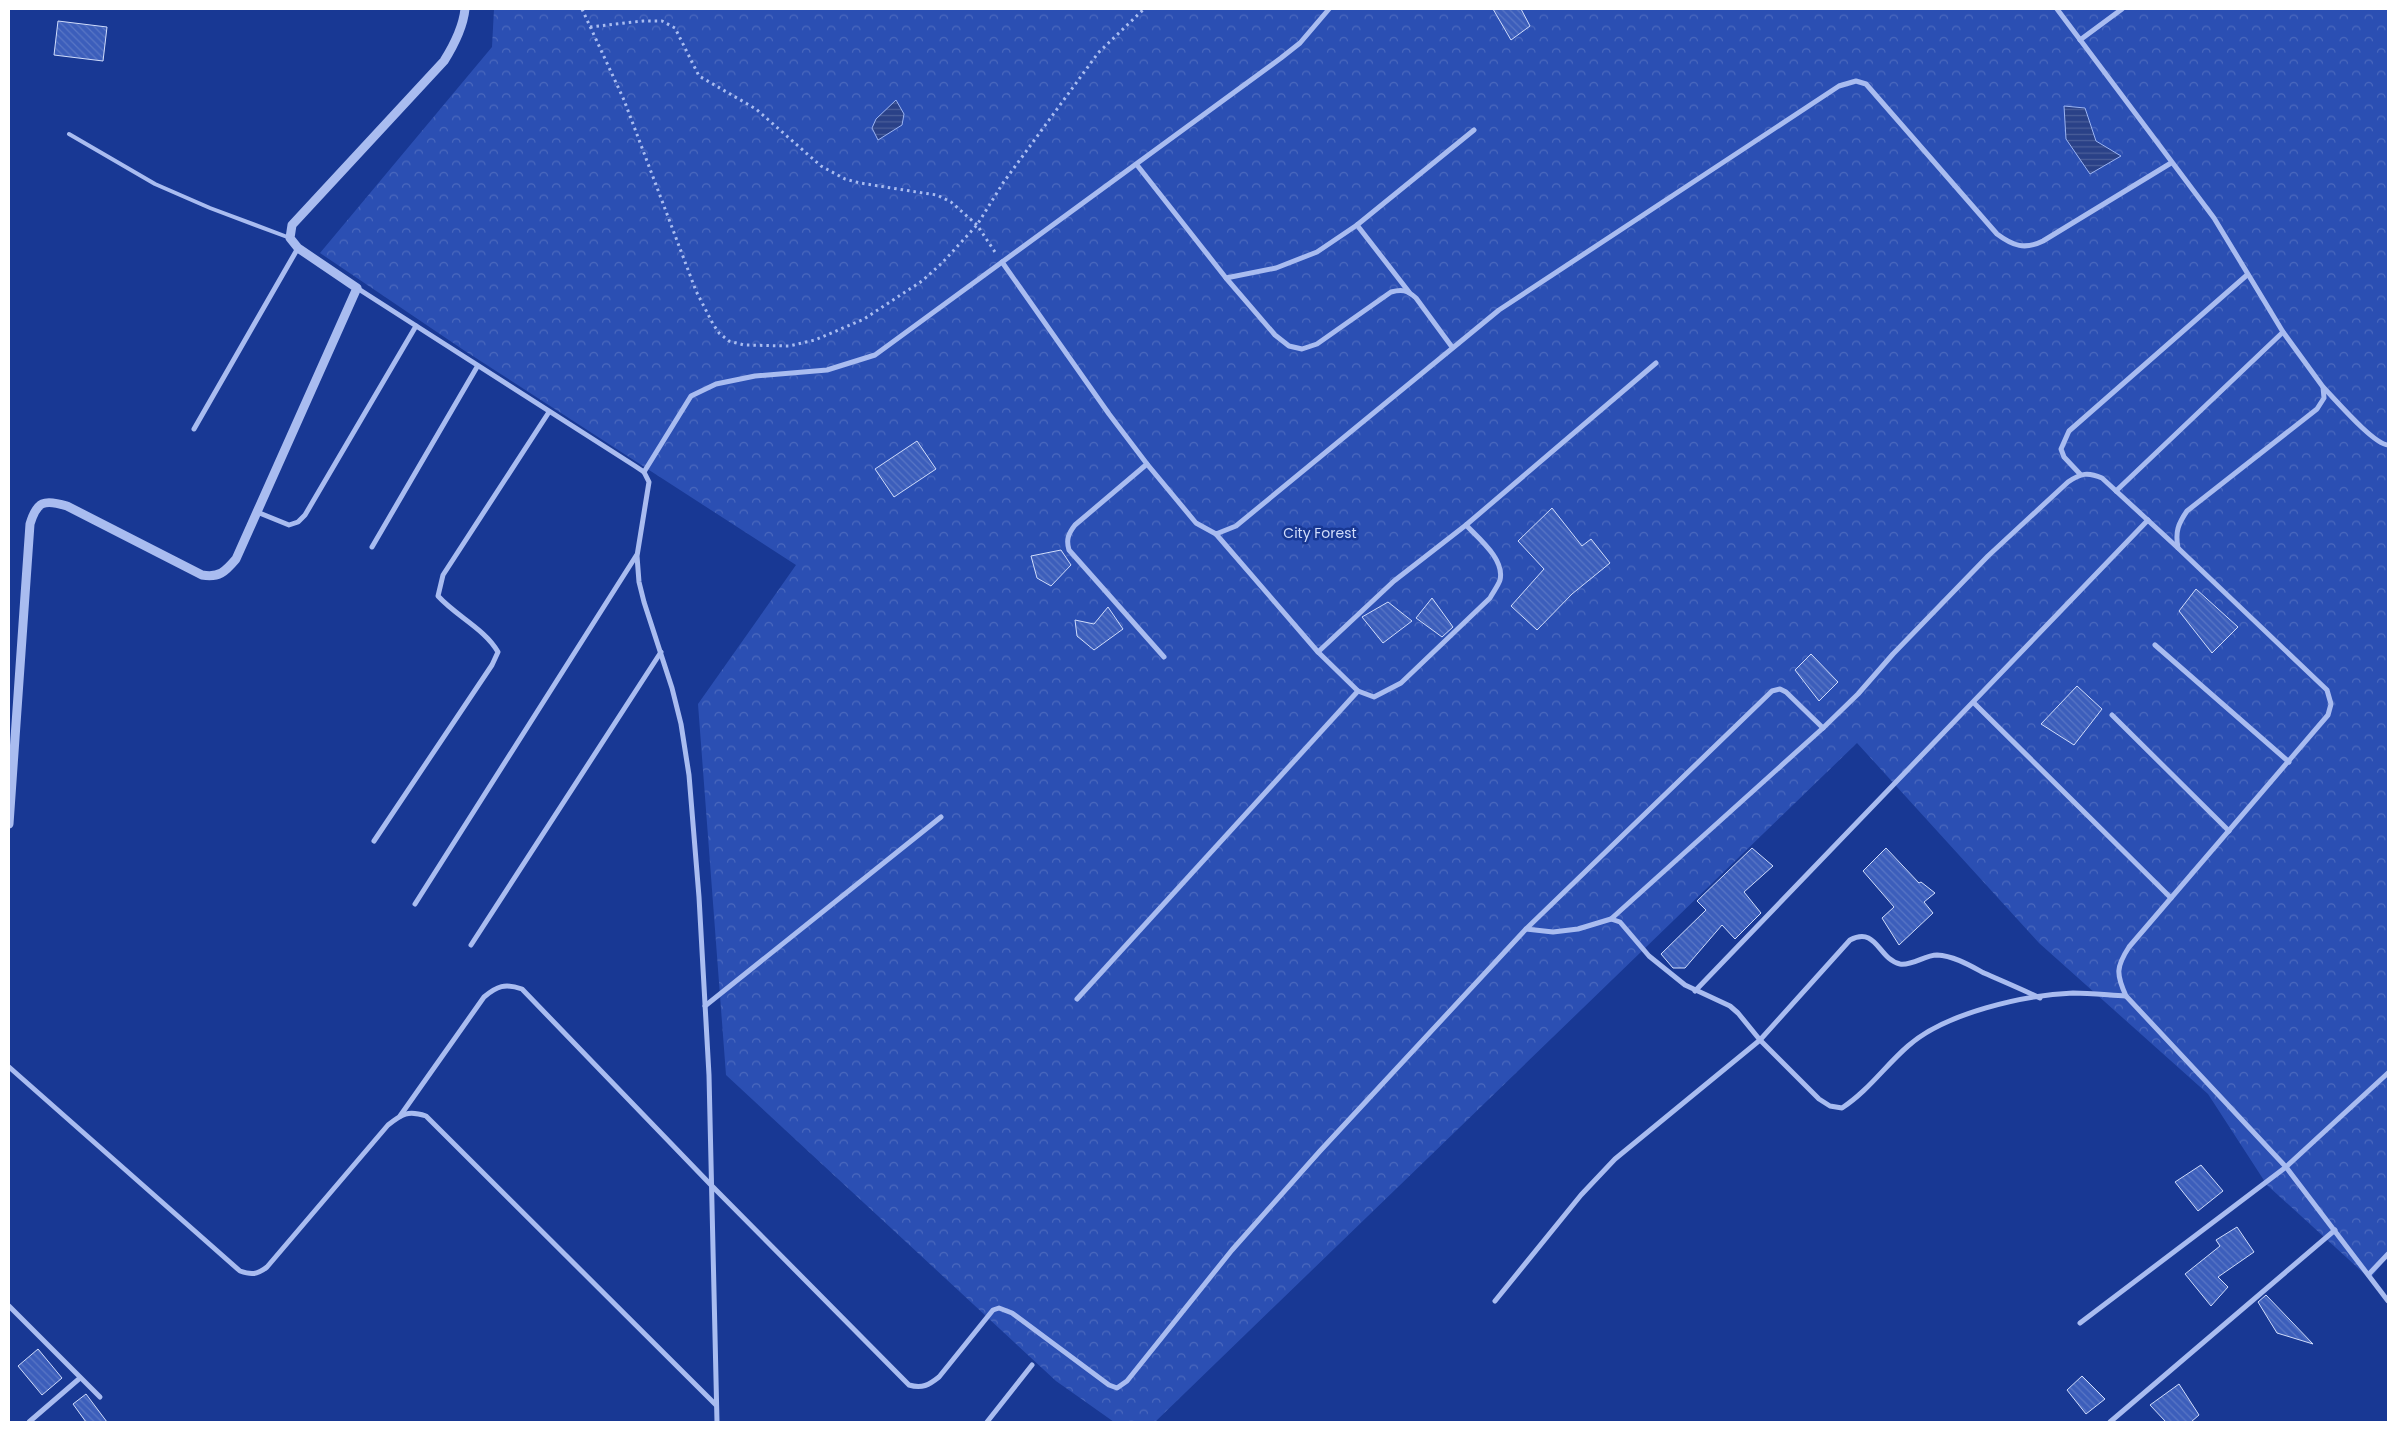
<svg xmlns="http://www.w3.org/2000/svg" width="2397" height="1431" viewBox="0 0 2397 1431" font-family="Poppins,sans-serif">
	<style>
		.park { fill: url(#park-crowns) }
		.water { fill: url(#water-rules); stroke: #9bb4f3 }
		.building { fill: url(#building-back-hatch); stroke: #d0dcfb }
		.lines { fill: none; stroke-linecap: round; stroke-linejoin: round }
		.path { stroke: #a9bcf0; stroke-width: 3; stroke-dasharray: 2.5 4; stroke-linecap: butt }
		.service { stroke: #a9bcf0; stroke-width: 4 }
		.minor { stroke: #a9bcf0; stroke-width: 5 }
		.tertiary { stroke: #a9bcf0; stroke-width: 9 }
		.labels { text-anchor: middle; dominant-baseline: central; stroke-width: 5; stroke-linejoin: round; paint-order: stroke }
		.park-label { font-size: 14px; fill: #d0dcfb; stroke: #183894 }
	</style>
	<defs>
		<pattern id="park-crowns" width="20" height="18" patternUnits="userSpaceOnUse" patternTransform="scale(1.25)"><rect width="20" height="18" fill="#2b4fb3"/><path d="M2 6a3 3 0 1 1 6 0M12 15a3 3 0 1 1 6 0" fill="none" stroke="#4b69be"/></pattern>
		<pattern id="water-rules" width="6" height="5" patternUnits="userSpaceOnUse" patternTransform="scale(1.25)"><rect width="6" height="5" fill="#2a4187"/><path d="M0 2.5h6" fill="none" stroke="#4a5e99"/></pattern>
		<pattern id="building-back-hatch" width="6" height="6" patternUnits="userSpaceOnUse" patternTransform="scale(1.25)"><rect width="6" height="6" fill="#3c5ebb"/><path d="M-1 5l2 2M0 0l6 6M5-1l2 2" fill="none" stroke="#5976c5"/></pattern>
	</defs>
	<rect width="100%" height="100%" fill="#183894"/>
	<polygon class="park" points="494,9 2388,9 2388,1256 2370,1279 2267,1185 2208,1094 2039,943 1857,743 1155,1422 1114,1422 1056,1381 726,1075 698,704 796,565 465,351 320,253 492,47"/>
	<g class="water">
		<polygon points="896,100 904,114 902,125 878,140 872,128 876,119"/>
		<polygon points="2064,106 2085,108 2096,141 2121,156 2090,174 2066,139"/>
	</g>
	<g class="building">
		<polygon points="1493,9 1521,9 1530,26 1511,40"/>
		<polygon points="58,21 107,27 103,61 54,55"/>
		<polygon points="917,441 936,469 894,497 875,469"/>
		<polygon points="1552,508 1582,546 1591,539 1610,563 1572,594 1537,630 1511,606 1544,569 1518,541"/>
		<polygon points="1061,550 1071,565 1051,586 1037,578 1031,556"/>
		<polygon points="2196,589 2238,627 2212,653 2179,611"/>
		<polygon points="1432,598 1453,627 1442,637 1416,618"/>
		<polygon points="1388,602 1412,621 1383,643 1362,617"/>
		<polygon points="1108,607 1123,629 1094,650 1077,636 1075,620 1094,624"/>
		<polygon points="1811,654 1838,682 1819,701 1795,670"/>
		<polygon points="2077,686 2102,709 2074,745 2041,724"/>
		<polygon points="1752,848 1773,866 1744,892 1761,913 1735,939 1722,925 1685,968 1673,968 1661,954 1706,910 1697,901"/>
		<polygon points="1886,848 1919,883 1921,882 1935,893 1924,902 1933,913 1899,945 1882,918 1894,907 1863,871"/>
		<polygon points="2201,1165 2223,1191 2198,1211 2175,1182"/>
		<polygon points="2237,1227 2254,1252 2218,1277 2228,1287 2211,1306 2185,1274 2220,1246 2216,1240"/>
		<polygon points="2266,1295 2313,1344 2277,1333 2258,1302"/>
		<polygon points="38,1349 62,1378 42,1395 18,1366"/>
		<polygon points="2082,1376 2105,1399 2086,1414 2067,1390"/>
		<polygon points="2179,1384 2199,1415 2191,1422 2166,1422 2150,1405"/>
		<polygon points="86,1394 107,1422 86,1422 73,1404"/>
	</g>
	<g class="lines">
		<g class="path">
			<polyline points="582,9 624,100 696,291 713,324 719,333 729,341 744,345 789,346 815,340 864,319 922,281 942,263 977,225 1003,183 1098,53 1144,9"/>
			<polyline points="590,27 643,21 662,21 675,28 699,76 756,109 821,166 845,179 860,183 923,193 937,195 951,202 977,225 995,252"/>
		</g>
		<polyline class="service" points="69,134 155,184 210,208 290,238"/>
		<g class="minor">
			<path d="M2057 9 2214 218 2283 332 2323 387 2324 398 2317 409 2187 511C2178 524 2175 532 2178 548L2327 690 2331 704 2328 715 2129 947C2116 967 2116 974 2126 996L2286 1167 2388 1301"/>
			<polyline points="2080,40 2122,9"/>
			<path d="M1137 165 1226 278 1275 335 1289 346 1302 349 1317 344 1391 292C1402 289 1407 290 1416 298L1452 347"/>
			<polyline points="1357,225 1409,292"/>
			<path d="M1002 262 1109 414 1147 464 1196 523 1216 534 1236 526 1499 310 1839 86 1856 81 1866 84 1997 234C2013 246 2025 250 2043 241L2171 163"/>
			<polyline points="1226,278 1276,268 1317,252 1357,225 1474,130"/>
			<polyline points="357,288 635,466 644,472 649,482 637,556 639,582 644,602 672,688 681,724 689,775 699,897 709,1075 717,1422"/>
			<path d="M2323 387C2335 399 2373 444 2388 445"/>
			<polyline points="194,429 298,248"/>
			<path d="M1147 464 1075 525C1068 534 1066 540 1069 550L1164 657"/>
			<polyline points="644,472 691,396 716,384 755,376 827,370 875,355 1281,58 1300,43 1329,9"/>
			<polyline points="2080,474 2064,457 2061,449 2069,431 2247,275"/>
			<polyline points="2116,491 2283,332"/>
			<polyline points="257,512 289,525 298,522 305,515 416,326"/>
			<path d="M1216 534 1318 652 1358 691 1374 697 1401 683 1490 598C1493 592 1498 586 1500 580 1505 559 1478 538 1466 525"/>
			<polyline points="372,547 477,367"/>
			<polyline points="2155,645 2289,762"/>
			<polyline points="1318,652 1394,581 1466,525 1656,363"/>
			<polyline points="1974,703 2171,898"/>
			<polyline points="2112,715 2229,831"/>
			<path d="M374 841 492 665 498 652C485 629 456 616 438 596L443 575 549 412"/>
			<polyline points="415,904 636,556"/>
			<path d="M1611 919 1823 728 1858 694 1893 654 1988 556 2068 482C2081 473 2088 472 2102 478L2178 548"/>
			<path d="M1526 929 1553 932 1578 929 1611 919 1620 922 1649 956 1685 985 1730 1006 1738 1013 1760 1040 1819 1099 1830 1106 1842 1108C1868 1091 1885 1066 1908 1046 1945 1013 2024 995 2073 993 2090 993 2108 995 2126 996"/>
			<polyline points="471,945 661,652"/>
			<polyline points="1695,991 2148,520"/>
			<polyline points="1077,999 1358,691"/>
			<polyline points="705,1006 941,817"/>
			<path d="M9 1067 240 1271C251 1275 257 1275 267 1267L388 1125C402 1114 408 1110 426 1116L716 1405"/>
			<path d="M400 1116 484 997C497 986 505 983 522 989L711 1185 909 1385C922 1389 929 1385 939 1377L993 1310 999 1308 1012 1313 1109 1385 1117 1388 1127 1381 1232 1250 1320 1151 1526 929 1772 691 1780 689 1786 692 1823 728"/>
			<polyline points="2369,1274 2388,1254"/>
			<path d="M1495 1301 1581 1195 1615 1159 1760 1040 1850 940C1877 926 1878 959 1900 964 1912 966 1925 955 1937 955 1954 956 1969 965 1984 973 2002 981 2021 989 2040 998"/>
			<polyline points="9,1306 100,1397"/>
			<polyline points="2080,1323 2286,1167 2388,1073"/>
			<polyline points="29,1422 80,1378"/>
			<polyline points="987,1422 1032,1365"/>
			<polyline points="2110,1422 2335,1230"/>
		</g>
		<path class="tertiary" d="M9 824 30 524C37 501 44 499 67 506L202 575C219 578 225 572 236 559L357 288 298 248 290 238 292 225 444 61C454 45 463 28 465 9"/>
	</g>
	<g class="labels">
		<g class="park-label">
			<text x="1320" y="533">City Forest</text>
		</g>
	</g>
	<rect width="2397" height="1431" fill="none" stroke="#ffffff" stroke-width="20"/>
</svg>
